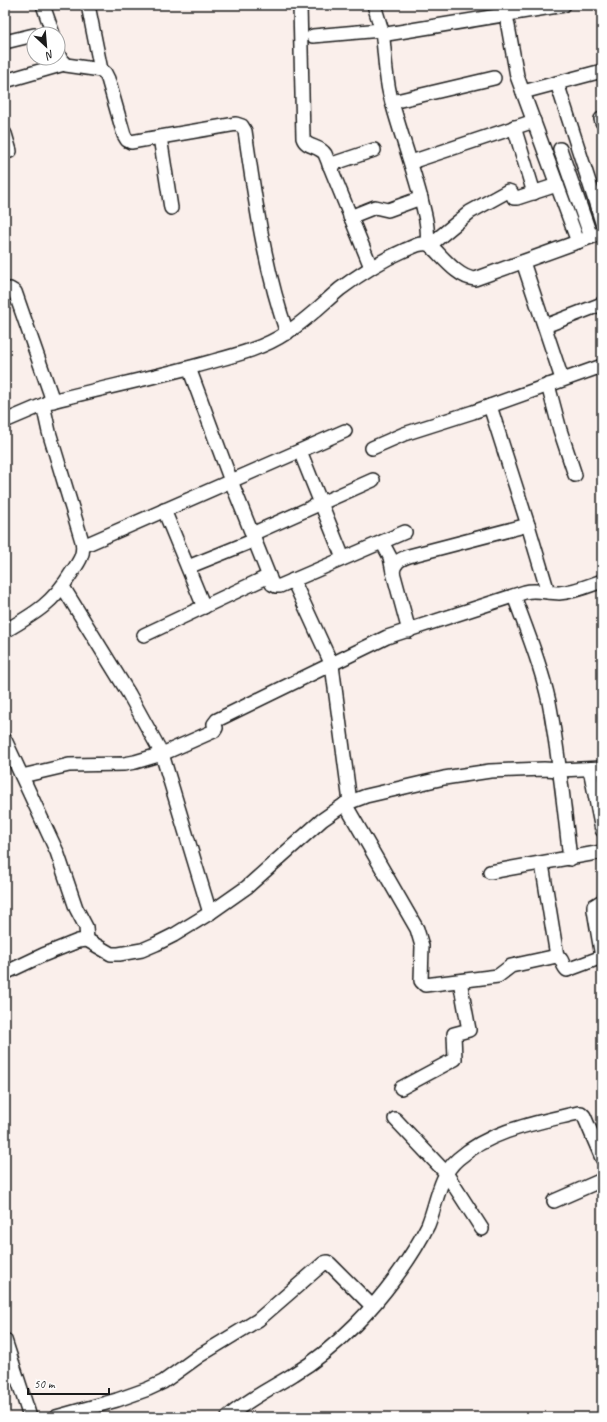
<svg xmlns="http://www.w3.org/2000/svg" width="607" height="1422" viewBox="0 0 607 1422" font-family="Caveat,sans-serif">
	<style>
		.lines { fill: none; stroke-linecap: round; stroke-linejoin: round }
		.minor-casing { stroke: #1c1c1c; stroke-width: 16 }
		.minor { stroke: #fff; stroke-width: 13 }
	</style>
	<rect width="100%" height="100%" fill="#faefeb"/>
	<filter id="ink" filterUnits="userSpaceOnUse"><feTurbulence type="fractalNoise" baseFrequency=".025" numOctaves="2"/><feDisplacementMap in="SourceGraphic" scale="8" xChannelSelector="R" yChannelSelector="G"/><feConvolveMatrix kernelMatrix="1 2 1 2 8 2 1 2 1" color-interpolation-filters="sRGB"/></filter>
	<g filter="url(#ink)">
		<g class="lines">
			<g class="minor-casing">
				<g id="minor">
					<polyline points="43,5 53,34"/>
					<polyline points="88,5 101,70"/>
					<path d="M300 5 303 138C306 148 319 145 325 154L371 267"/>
					<polyline points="374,5 382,31 387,34 564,5"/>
					<polyline points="506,15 517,76 578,242"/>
					<path d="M313 36 381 30 382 31C385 52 385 75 390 95 399 129 411 162 420 195 424 211 429 227 427 243"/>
					<polyline points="5,42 34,35"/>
					<path d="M58 53 61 60 66 65 101 70 105 73 108 79 124 135 127 140 131 142 236 124 242 126 245 131C255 199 264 267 287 333"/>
					<polyline points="5,81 64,64"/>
					<polyline points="557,83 602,222"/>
					<polyline points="523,92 602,71"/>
					<polyline points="392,102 494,78"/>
					<polyline points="601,119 602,122"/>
					<polyline points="514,127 534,193"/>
					<polyline points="5,134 10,151"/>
					<polyline points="160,137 171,208"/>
					<polyline points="560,149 591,237"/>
					<polyline points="411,162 534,121"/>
					<polyline points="329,165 374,150"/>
					<polyline points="350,217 375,207 388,210 421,198"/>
					<polyline points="430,245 470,212 508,191 511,192 514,198 517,198 557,185"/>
					<polyline points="523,262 562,379"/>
					<polyline points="5,290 10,289 15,292 53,401"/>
					<polyline points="545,326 602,304"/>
					<polyline points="189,368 231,481 272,584 276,586 280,586 405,532"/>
					<polyline points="548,385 560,430 575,475"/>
					<polyline points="490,406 528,525 548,592"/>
					<polyline points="5,421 45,404"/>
					<polyline points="372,448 404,434 473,412 602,366"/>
					<polyline points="300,451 343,558"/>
					<polyline points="164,510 204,607"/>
					<polyline points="252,534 373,480"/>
					<polyline points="382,542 390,557 393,572"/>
					<polyline points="83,546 345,431"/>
					<polyline points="188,567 255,540"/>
					<polyline points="293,580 332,665 350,802"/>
					<polyline points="63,587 129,694 162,754 210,913"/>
					<path d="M514 596C527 631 541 666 549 702 559 754 564 807 570 859"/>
					<path d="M5 631C36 613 53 603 72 572 79 562 85 554 82 541L49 432 44 409 45 404 48 402C102 388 157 377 210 362 236 355 264 348 286 333 306 321 322 304 340 289 360 274 382 260 405 250 413 247 422 241 430 245 442 256 458 278 475 279L602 233"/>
					<path d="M409 631 393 572C395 561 401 559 409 556L528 525"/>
					<polyline points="144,635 269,576"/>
					<polyline points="5,740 57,852 76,908 86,927 87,940"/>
					<polyline points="590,769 602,830"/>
					<path d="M22 776 69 765 124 764 135 762 162 754 214 731 216 728 214 724 217 720 387 637 525 592C536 589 547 593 559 593 574 592 588 586 602 581"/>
					<path d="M345 804 417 929 422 946 421 981 425 985 498 976 511 966 557 956C563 958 562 966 567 970L602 957"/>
					<polyline points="542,864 557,956"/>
					<polyline points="490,872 602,852"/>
					<polyline points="602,901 594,906 594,910 602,957"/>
					<polyline points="5,973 43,955 78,941 87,940 111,954 119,954 142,950 156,944 174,935 210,913 247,887 322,820 345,804 366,796 444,778 490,771 544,769 560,770 602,768"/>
					<polyline points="401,1088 455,1059 454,1034 469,1030 460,981"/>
					<polyline points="395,1119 446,1173 482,1229"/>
					<polyline points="554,1201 602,1180"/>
					<polyline points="5,1340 30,1417"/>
					<polyline points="56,1417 117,1400 148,1389 163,1382 199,1356 258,1320 324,1263 327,1262 330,1264 372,1306"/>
					<path d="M228 1417C248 1399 272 1388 294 1374 316 1361 337 1343 355 1325 382 1298 412 1258 428 1225 437 1203 439 1175 458 1159 491 1130 536 1123 578 1113H581L584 1116 602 1158"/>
				</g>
			</g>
			<use href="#minor" class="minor"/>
		</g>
	</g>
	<rect width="607" height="1422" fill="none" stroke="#fff" stroke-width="20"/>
	<rect x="10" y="10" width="587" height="1402" fill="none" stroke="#1c1c1c" stroke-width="1.5" filter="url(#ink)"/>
	<g transform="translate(46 46) rotate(154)"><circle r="19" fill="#ffffff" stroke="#a4a4a4"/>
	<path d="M0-3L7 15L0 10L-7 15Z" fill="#1c1c1c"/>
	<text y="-6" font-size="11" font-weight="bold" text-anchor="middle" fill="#1c1c1c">N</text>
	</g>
	<path d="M28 1388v6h81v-6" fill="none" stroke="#1c1c1c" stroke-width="2"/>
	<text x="34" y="1388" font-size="12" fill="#1c1c1c" stroke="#ffffff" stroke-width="3" paint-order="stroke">50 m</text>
</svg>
